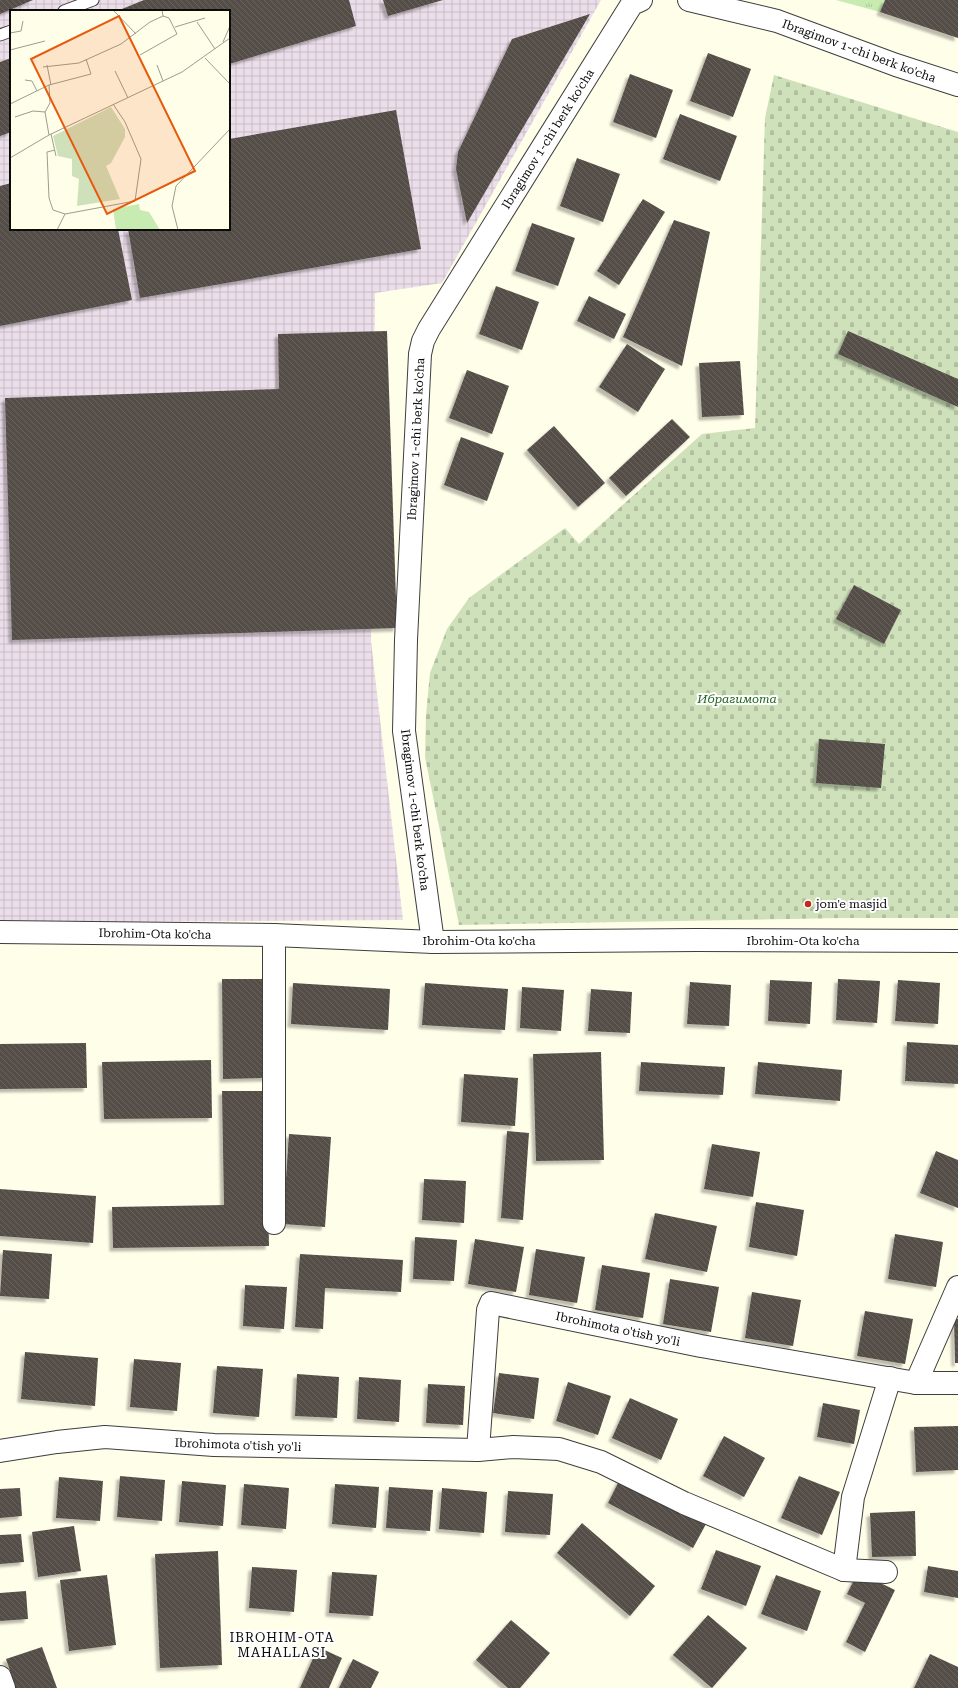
<svg xmlns="http://www.w3.org/2000/svg" width="958" height="1688" viewBox="0 0 958 1688" font-family="'Roboto Serif',serif">
	<style>
		.industrial { fill: url(#industrial-grid); fill-rule: evenodd }
		.grass { fill: url(#grass-tufts) }
		.cemetery { fill: url(#cemetery-stones) }
		.building { fill: url(#building-back-hatch); filter: url(#shadow) }
		.lines { fill: none; stroke-linecap: round; stroke-linejoin: round }
		.service-casing { stroke: #3e3e3e; stroke-width: 13 }
		.minor-casing { stroke: #3e3e3e; stroke-width: 24 }
		.service { stroke: #fff; stroke-width: 11 }
		.minor { stroke: #fff; stroke-width: 22 }
		.poi-dot { fill: #c22a1c; stroke: #fff; stroke-width: 1.5 }
		.labels { text-anchor: middle; dominant-baseline: central; stroke-width: 4; stroke-linejoin: round; paint-order: stroke }
		.street-label { font-size: 12px; fill: #0b0b0b; stroke: #fff }
		.park-label { font-size: 12px; font-style: italic; fill: #1e6518; stroke: #fff }
		.poi-label { font-size: 12px; fill: #0b0b0b; stroke: #fff; text-anchor: start }
		.neighbourhood-label { font-size: 13px; letter-spacing: 1px; fill: #0b0b0b; stroke: #fff }
		.inset-road { fill: none; stroke: #9d9d90; stroke-width: 1 }
		.view { fill: #e8590c; fill-opacity: 0.15; stroke: #e8590c; stroke-width: 2 }
		.inset-edge { fill: none; stroke: #0b0b0b; stroke-width: 2 }
	</style>
	<defs>
		<pattern id="industrial-grid" width="8" height="8" patternUnits="userSpaceOnUse"><rect width="8" height="8" fill="#ebdeea"/><path d="M0 4h8M4 0v8" fill="none" stroke="#c8bdc7"/></pattern>
		<pattern id="grass-tufts" width="24" height="20" patternUnits="userSpaceOnUse"><rect width="24" height="20" fill="#c7ebb1"/><path d="M3 7l-1-3M5 7V3M7 7l1-3M15 17l-1-3M17 17v-4M19 17l1-3" fill="none" stroke="#aac897"/></pattern>
		<pattern id="cemetery-stones" width="16" height="16" patternUnits="userSpaceOnUse"><rect width="16" height="16" fill="#cfe1ba"/><path d="M2 7V4a2 2 0 0 1 4 0v3zM10 15v-3a2 2 0 0 1 4 0v3z" fill="#b0c09f"/></pattern>
		<pattern id="building-back-hatch" width="6" height="6" patternUnits="userSpaceOnUse"><rect width="6" height="6" fill="#544e47"/><path d="M-1 5l2 2M0 0l6 6M5-1l2 2" fill="none" stroke="#68635d"/></pattern>
		<filter id="shadow"><feDropShadow dx="-3.5" dy="3.5" stdDeviation="1" flood-color="#0004"/></filter>
	</defs>
	<rect width="100%" height="100%" fill="#fffee9"/>
	<path class="industrial" d="M0 0H601L442 283 375 293 371 641 403 920 0 923ZM11 11H229V229H11Z"/>
	<polygon class="grass" points="836,0 885,0 880,12"/>
	<polygon class="cemetery" points="774,75 958,132 958,918 843,918 459,925 425,757 426,715 430,673 447,629 469,598 565,528 579,544 702,434 755,428 765,118"/>
	<g class="building">
		<polygon points="0,0 33,0 0,14"/>
		<polygon points="144,0 349,0 356,26 229,64 229,11 117,11"/>
		<polygon points="383,0 443,0 388,16"/>
		<polygon points="885,0 958,0 958,38 880,12"/>
		<polygon points="590,14 498,170 467,223 456,169 458,152 512,39"/>
		<polygon points="708,53 751,69 733,117 690,101"/>
		<polygon points="11,58 11,132 0,136 0,62"/>
		<polygon points="630,74 673,90 656,138 613,122"/>
		<polygon points="396,110 421,249 140,298 128,229 229,229 229,139"/>
		<polygon points="680,114 737,136 720,181 663,159"/>
		<polygon points="577,158 620,174 603,222 560,206"/>
		<polygon points="11,183 11,229 118,229 132,300 0,326 0,186"/>
		<polygon points="643,199 665,212 619,285 597,271"/>
		<polygon points="674,220 710,232 682,366 623,337"/>
		<polygon points="532,223 575,238 558,286 515,271"/>
		<polygon points="496,286 539,302 522,350 479,334"/>
		<polygon points="589,296 626,314 614,339 577,321"/>
		<polygon points="387,331 397,628 12,640 5,398 279,389 278,334"/>
		<polygon points="848,331 958,379 958,407 838,354"/>
		<polygon points="627,344 665,369 638,412 599,387"/>
		<polygon points="740,361 744,415 702,417 699,363"/>
		<polygon points="467,370 509,386 492,434 449,418"/>
		<polygon points="672,419 690,437 626,496 609,478"/>
		<polygon points="554,426 605,483 578,507 527,450"/>
		<polygon points="461,437 504,453 487,501 444,485"/>
		<polygon points="854,585 901,610 884,644 836,619"/>
		<polygon points="819,739 885,744 881,788 816,783"/>
		<polygon points="222,979 265,979 267,1078 223,1079"/>
		<polygon points="838,979 880,981 877,1023 836,1020"/>
		<polygon points="770,980 812,982 810,1024 768,1021"/>
		<polygon points="898,980 940,983 938,1024 895,1021"/>
		<polygon points="690,982 731,985 729,1026 687,1024"/>
		<polygon points="293,983 390,989 388,1030 291,1024"/>
		<polygon points="425,983 508,989 505,1030 422,1025"/>
		<polygon points="522,987 564,990 561,1031 520,1028"/>
		<polygon points="591,989 632,992 630,1033 588,1031"/>
		<polygon points="907,1042 958,1045 958,1084 905,1081"/>
		<polygon points="86,1043 87,1088 0,1089 0,1044"/>
		<polygon points="601,1052 604,1160 536,1161 533,1054"/>
		<polygon points="211,1060 212,1118 104,1119 102,1062"/>
		<polygon points="641,1062 725,1067 723,1095 639,1091"/>
		<polygon points="758,1062 842,1070 840,1101 755,1094"/>
		<polygon points="464,1074 518,1078 515,1126 461,1122"/>
		<polygon points="222,1091 266,1091 269,1246 113,1248 112,1207 224,1205"/>
		<polygon points="507,1131 529,1133 523,1220 501,1218"/>
		<polygon points="289,1134 331,1137 325,1227 283,1224"/>
		<polygon points="712,1144 760,1152 753,1197 704,1189"/>
		<polygon points="936,1151 958,1160 958,1208 920,1193"/>
		<polygon points="424,1179 466,1181 464,1223 422,1220"/>
		<polygon points="0,1189 96,1196 93,1243 0,1236"/>
		<polygon points="756,1202 804,1210 797,1256 749,1247"/>
		<polygon points="655,1213 717,1226 707,1272 645,1259"/>
		<polygon points="895,1234 943,1242 936,1287 888,1279"/>
		<polygon points="415,1237 457,1240 454,1281 413,1279"/>
		<polygon points="475,1239 524,1247 516,1292 468,1284"/>
		<polygon points="536,1249 585,1257 577,1303 529,1295"/>
		<polygon points="3,1250 52,1254 49,1299 0,1296"/>
		<polygon points="300,1254 403,1260 401,1292 325,1288 323,1329 295,1327"/>
		<polygon points="602,1265 650,1273 643,1318 595,1310"/>
		<polygon points="670,1279 719,1287 711,1332 663,1324"/>
		<polygon points="245,1285 287,1287 284,1329 243,1326"/>
		<polygon points="752,1292 801,1300 793,1346 745,1338"/>
		<polygon points="865,1311 913,1319 905,1364 857,1356"/>
		<polygon points="954,1319 958,1319 958,1363 955,1363"/>
		<polygon points="25,1352 98,1358 95,1406 21,1399"/>
		<polygon points="134,1359 181,1363 177,1411 130,1407"/>
		<polygon points="217,1366 263,1369 259,1417 213,1413"/>
		<polygon points="499,1373 539,1378 534,1419 493,1413"/>
		<polygon points="297,1374 339,1377 337,1418 295,1416"/>
		<polygon points="359,1377 401,1380 399,1422 357,1419"/>
		<polygon points="568,1382 611,1396 598,1435 556,1421"/>
		<polygon points="428,1384 465,1386 463,1425 426,1423"/>
		<polygon points="630,1398 678,1419 661,1460 612,1438"/>
		<polygon points="823,1403 860,1410 854,1444 817,1437"/>
		<polygon points="958,1426 958,1470 916,1472 914,1427"/>
		<polygon points="724,1436 765,1458 744,1497 703,1476"/>
		<polygon points="120,1476 165,1480 162,1521 117,1517"/>
		<polygon points="799,1476 840,1492 822,1535 781,1518"/>
		<polygon points="59,1477 103,1481 100,1521 56,1518"/>
		<polygon points="620,1479 706,1524 693,1548 608,1503"/>
		<polygon points="182,1481 226,1485 223,1526 179,1522"/>
		<polygon points="244,1484 289,1488 286,1529 241,1525"/>
		<polygon points="335,1484 379,1487 376,1528 332,1524"/>
		<polygon points="389,1487 433,1490 430,1531 386,1528"/>
		<polygon points="20,1488 22,1516 0,1518 0,1489"/>
		<polygon points="442,1488 487,1492 484,1533 439,1529"/>
		<polygon points="508,1491 553,1494 550,1535 505,1532"/>
		<polygon points="915,1511 916,1556 872,1557 870,1513"/>
		<polygon points="582,1523 655,1586 630,1616 557,1553"/>
		<polygon points="74,1526 81,1571 38,1577 32,1532"/>
		<polygon points="21,1534 24,1562 0,1564 0,1535"/>
		<polygon points="716,1550 761,1566 746,1606 701,1589"/>
		<polygon points="218,1551 222,1665 160,1668 155,1554"/>
		<polygon points="928,1566 958,1571 958,1598 924,1592"/>
		<polygon points="252,1567 297,1570 294,1612 249,1608"/>
		<polygon points="332,1572 377,1575 373,1616 329,1613"/>
		<polygon points="858,1572 895,1590 865,1652 846,1642 865,1603 847,1594"/>
		<polygon points="107,1575 116,1645 69,1651 60,1580"/>
		<polygon points="776,1575 821,1591 807,1631 761,1614"/>
		<polygon points="26,1591 28,1619 0,1621 0,1593"/>
		<polygon points="708,1615 747,1648 712,1688 673,1655"/>
		<polygon points="511,1620 550,1653 520,1688 508,1688 476,1660"/>
		<polygon points="42,1647 57,1688 16,1688 6,1659"/>
		<polygon points="318,1647 342,1658 329,1688 300,1688"/>
		<polygon points="930,1654 958,1667 958,1688 914,1688"/>
		<polygon points="353,1659 379,1672 371,1688 339,1688"/>
	</g>
	<g class="lines">
		<g class="service-casing">
			<g id="service">
				<polyline points="64,11 93,0"/>
				<polyline points="0,35 11,31"/>
			</g>
		</g>
		<g class="minor-casing">
			<g id="minor">
				<polyline points="689,0 777,21 896,65 958,85"/>
				<polyline points="0,932 274,935 433,942 696,940 958,941"/>
				<polyline points="433,942 404,731 406,640 420,354 423,341 429,329 632,4 641,0"/>
				<polyline points="274,1223 274,935"/>
				<polyline points="916,1383 958,1287"/>
				<polyline points="478,1450 488,1310 491,1303 701,1346 916,1383 958,1383"/>
				<polyline points="0,1451 57,1442 105,1437 214,1445 478,1450 513,1447 559,1449 601,1462 684,1503 844,1570 886,1572"/>
				<polyline points="844,1570 853,1497 890,1378"/>
				<polyline points="0,1677 4,1688"/>
			</g>
		</g>
		<use href="#service" class="service"/>
		<use href="#minor" class="minor"/>
	</g>
	<circle class="poi-dot" cx="808" cy="904" r="4"/>
	<g class="labels">
		<g class="street-label">
			<text transform="translate(859 51) rotate(20)">Ibragimov 1-chi berk ko'cha</text>
			<text transform="translate(548 139) rotate(-58)">Ibragimov 1-chi berk ko'cha</text>
			<text transform="translate(416 439) rotate(-87)">Ibragimov 1-chi berk ko'cha</text>
			<text transform="translate(415 810) rotate(83)">Ibragimov 1-chi berk ko'cha</text>
			<text transform="translate(155 934) rotate(1)">Ibrohim-Ota ko'cha</text>
			<text x="479" y="941">Ibrohim-Ota ko'cha</text>
			<text x="803" y="941">Ibrohim-Ota ko'cha</text>
			<text transform="translate(618 1329) rotate(12)">Ibrohimota o'tish yo'li</text>
			<text transform="translate(238 1445) rotate(2)">Ibrohimota o'tish yo'li</text>
		</g>
		<g class="park-label">
			<text x="737" y="699">Ибрагимота</text>
		</g>
		<g class="poi-label">
			<text x="816" y="904">jom'e masjid</text>
		</g>
		<g class="neighbourhood-label">
			<text x="282" y="1637">IBROHIM-OTA<tspan x="282" dy="15">MAHALLASI</tspan></text>
		</g>
	</g>
	<g transform="translate(10 10)">
		<rect width="220" height="220" fill="#fffee9"/>
		<path d="M129 194 130 200 139 202 150 220H106L103 199Z" fill="#c7ebb1"/>
		<path d="M101 97 115 119V127L101 153 96 156 110 189 67 196 69 169 62 166V149L48 146 43 126Z" fill="#cfe1ba"/>
		<path class="inset-road" d="M103 0 126 24M187 12 205 39M165 17 195 8M0 23 11 21 13 11M213 32 220 16M0 40 35 31M130 45 167 24 159 8 153 6M195 48 220 74M37 55 41 75M147 55 153 71M33 57 69 53 111 34 140 12 153 6 152 0M105 61 118 88M15 70 22 71 27 81M39 75 40 93 35 102 39 125M0 94 39 75 81 64 76 49M5 107 23 101 35 102M41 124 46 146M45 140 37 142 39 188 43 200 55 204 125 191 131 149 115 112 103 94M0 148 39 125 172 62 220 28M47 220 55 204M168 220 162 196 166 176 220 119"/>
		<path class="view" d="M109 6 185 161 97 204 21 49Z"/>
		<rect width="220" height="220" class="inset-edge"/>
	</g>
</svg>
